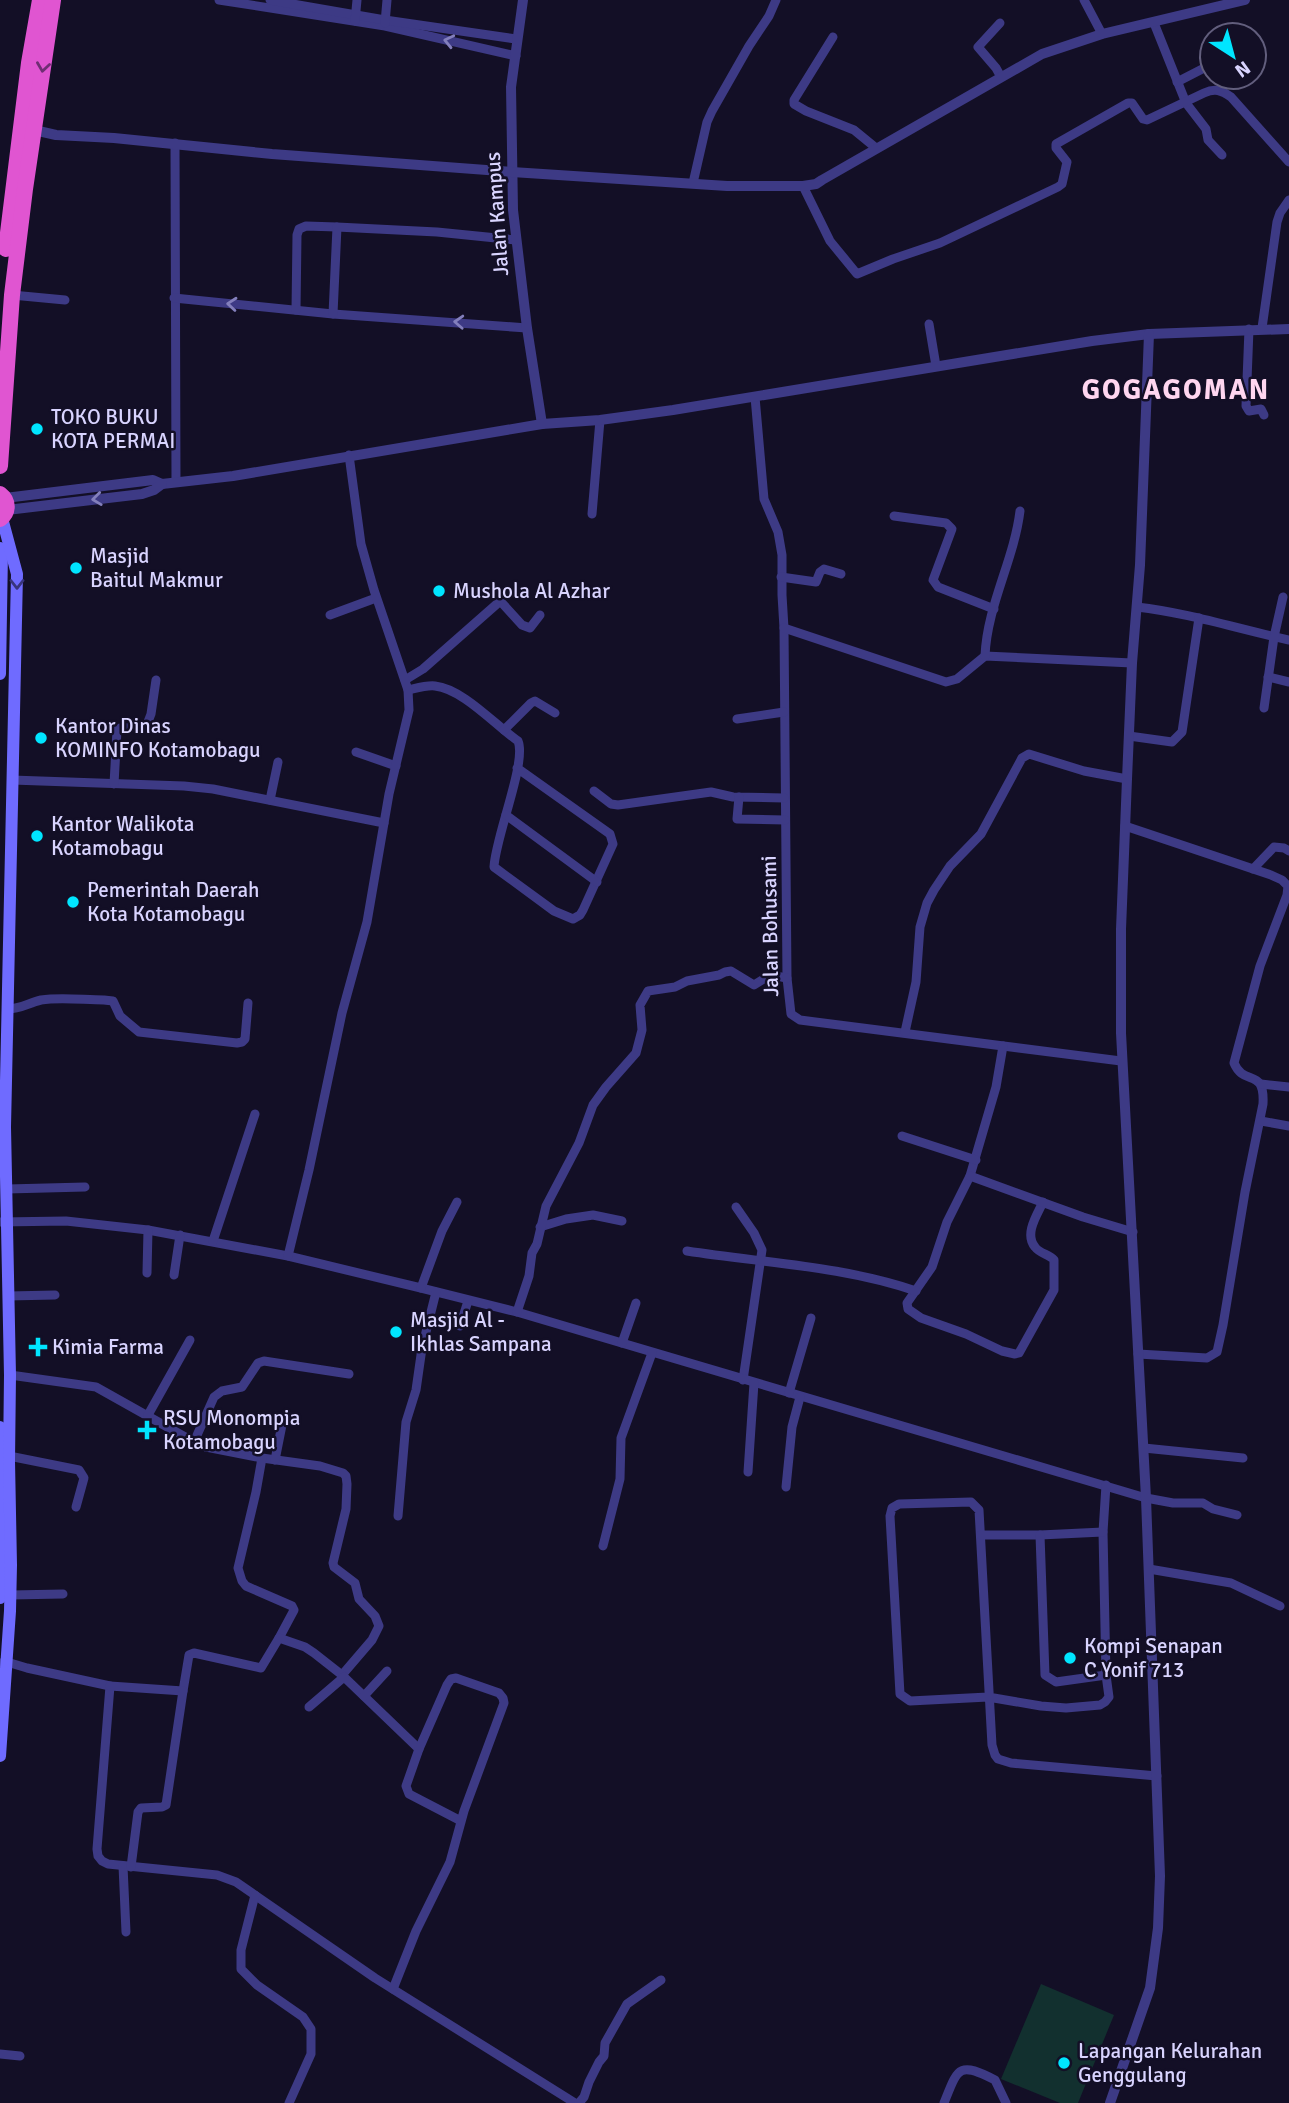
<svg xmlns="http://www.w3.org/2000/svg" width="1289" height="2103" viewBox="0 0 1289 2103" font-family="Signika,sans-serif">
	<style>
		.green { fill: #12302f }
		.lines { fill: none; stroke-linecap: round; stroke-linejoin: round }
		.minor { stroke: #3d3a85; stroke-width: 9 }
		.tertiary { stroke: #3d3a85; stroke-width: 10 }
		.secondary { stroke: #6f6bff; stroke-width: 12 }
		.trunk { stroke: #e055d1; stroke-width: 16 }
		.oneway { stroke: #837fbc }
		.oneway2 { stroke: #6f2e73 }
		.oneway3 { stroke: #38347d }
		.poi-dot { fill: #00e5ff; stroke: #130f26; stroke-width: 2.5 }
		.labels { text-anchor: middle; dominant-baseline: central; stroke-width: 5; stroke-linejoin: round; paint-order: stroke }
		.street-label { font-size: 21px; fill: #d9d4ff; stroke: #130f26 }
		.poi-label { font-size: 21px; fill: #d9d4ff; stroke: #130f26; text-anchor: start }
		.district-label { font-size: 28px; font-weight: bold; letter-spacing: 2px; fill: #ffd6f0; stroke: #130f26 }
	</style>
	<rect width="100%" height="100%" fill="#130f26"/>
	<polygon class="green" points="1041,1984 1114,2015 1078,2103 1060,2103 1001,2079"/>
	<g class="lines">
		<g class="minor">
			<polyline points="219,0 385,26 516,56"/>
			<polyline points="270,0 385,20 516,39"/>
			<polyline points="1084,0 1102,34"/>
			<polyline points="355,21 357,0"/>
			<polyline points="385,23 387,0"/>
			<polyline points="1000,23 978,47 996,68 1001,77"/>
			<polyline points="1154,23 1186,103 1206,129 1208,140 1222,155"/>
			<polyline points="833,37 794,100 794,104 806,111 854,130 876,148"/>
			<polyline points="1177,82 1212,64"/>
			<polyline points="175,143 176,482"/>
			<polyline points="693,183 707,122 712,111 749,46 769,16 776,0"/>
			<path d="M803 186 830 241 857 274 893 259 940 243 1058 187 1062 184 1067 162 1056 148V144L1128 103H1132L1143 119 1147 120 1204 93C1215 88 1221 90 1231 97L1289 162"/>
			<polyline points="12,295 65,300"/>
			<polyline points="174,298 333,314 527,328"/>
			<polyline points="296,310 297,235 299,229 306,226 337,227"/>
			<polyline points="333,314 337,227 437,232 516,240"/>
			<polyline points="929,324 936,366"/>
			<polyline points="1262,328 1277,222 1280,213 1289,200"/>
			<polyline points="1249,329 1246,406 1249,411 1261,409 1264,415"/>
			<polyline points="755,397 764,499 778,532 782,555 782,595 784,628 787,978 791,1014 800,1020 1121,1061"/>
			<polyline points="592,514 600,420"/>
			<polyline points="894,516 946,523 952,529 933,580 938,587 994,609"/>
			<polyline points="781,577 816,582 820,572 824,569 841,574"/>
			<path d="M1137 607C1189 613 1238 629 1289 640"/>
			<polyline points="330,615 376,598"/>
			<polyline points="784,628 946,682 957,679 985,656 1132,663"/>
			<path d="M985 656C987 606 1014 560 1020 511"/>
			<polyline points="1268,677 1289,682"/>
			<polyline points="405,680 423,669 498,603 502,603 522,625 530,628 540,615"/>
			<path d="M408 690C417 688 427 685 435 686 463 689 495 725 518 741 527 762 495 838 494 867L554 911 573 919 580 915 583 910 613 844 610 834 517 768"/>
			<polyline points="1264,708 1274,637 1283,597"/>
			<polyline points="737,719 784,712"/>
			<polyline points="504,730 531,703 535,701 555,713"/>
			<polyline points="1129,736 1172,742 1182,732 1199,618"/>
			<polyline points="356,752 396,766"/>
			<polyline points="12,780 184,786 213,789 384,823"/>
			<polyline points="114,784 117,730 120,728 146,727 151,714 156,680"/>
			<polyline points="594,791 611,804 618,805 711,792 733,797 784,798"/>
			<polyline points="739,797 737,819 785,820"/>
			<polyline points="270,800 278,762"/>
			<polyline points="506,815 597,882"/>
			<path d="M1125 826 1271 875 1282 880 1288 886 1287 895 1260 966 1234 1063C1244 1087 1265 1067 1263 1104L1245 1192 1223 1325 1217 1352 1207 1358 1138 1354"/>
			<polyline points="1253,869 1274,847 1284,848 1289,851"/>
			<path d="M7 1009C21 1009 28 1003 41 1000 61 997 84 1000 104 1000L113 1001 120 1016 139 1032 237 1043 242 1042 245 1039 248 1003"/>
			<polyline points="905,1032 916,982 920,927 927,903 934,890 950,866 981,834 1022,758 1029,754 1084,771 1127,779"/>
			<path d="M1003 1046 996 1087 970 1176 947 1222 932 1267 907 1303 908 1309 921 1318 966 1334 1002 1351 1015 1354 1019 1353 1054 1290V1260C1049 1254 1040 1254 1035 1247 1024 1234 1037 1215 1043 1202"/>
			<polyline points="1261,1084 1289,1087"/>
			<polyline points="1261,1121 1289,1126"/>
			<polyline points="902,1136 976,1160"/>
			<polyline points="970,1176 1083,1217 1133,1232"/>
			<polyline points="7,1189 85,1187"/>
			<polyline points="736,1207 754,1233 762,1250 743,1380"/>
			<polyline points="0,1222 66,1221 148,1230 288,1256 421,1288 517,1312 1146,1498 1173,1503 1203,1503 1213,1509 1237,1515"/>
			<polyline points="540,1227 566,1219 593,1215 622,1221"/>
			<polyline points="213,1241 255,1114"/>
			<path d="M687 1251C764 1263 843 1266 916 1291"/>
			<polyline points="288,1256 309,1170 342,1013 367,922 389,794 409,710 408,690 374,590 361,544 349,455"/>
			<polyline points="147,1273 148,1230"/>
			<polyline points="174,1275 180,1235"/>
			<polyline points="421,1288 442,1231 457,1202"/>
			<polyline points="8,1296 55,1295"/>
			<polyline points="517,1312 529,1276 532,1253 537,1244 546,1206 579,1143 593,1105 606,1087 636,1053 642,1030 640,1005 648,991 675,987 687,981 719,975 725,972 731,971 754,985 770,975 787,978"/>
			<polyline points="460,1326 468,1301"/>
			<polyline points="622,1343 636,1303"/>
			<polyline points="10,1375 96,1387 194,1442 206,1447 262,1458 320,1466 343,1473 346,1476 347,1484 346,1509 333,1563 334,1567 355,1583 359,1599 375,1616 379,1626 372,1640 342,1675"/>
			<polyline points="789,1393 811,1318"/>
			<polyline points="148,1415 190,1340"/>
			<polyline points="194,1442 214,1397 222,1391 242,1387 258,1363 264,1361 349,1374"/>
			<polyline points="1144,1448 1243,1458"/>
			<polyline points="9,1456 79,1470 84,1478 76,1507"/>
			<polyline points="262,1458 256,1492 238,1568 242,1581 246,1586 292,1606 294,1610 279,1638"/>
			<polyline points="275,1460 282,1425"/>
			<polyline points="748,1472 754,1383"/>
			<polyline points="1106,1485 1103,1532 1106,1675 1109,1697 1105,1702 1100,1705 1066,1708 1041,1706 988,1697 910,1701 900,1694 890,1516 892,1508 899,1504 971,1502 979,1510 992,1745 995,1755 998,1759 1011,1763 1157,1776"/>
			<polyline points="786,1487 792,1427 800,1397"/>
			<polyline points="398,1516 406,1422 416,1390 422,1348 436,1292"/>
			<polyline points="981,1535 1040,1535 1103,1532"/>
			<polyline points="1040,1535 1045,1675 1056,1682 1106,1675"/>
			<polyline points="603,1546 620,1479 621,1438 652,1353"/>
			<polyline points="1149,1569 1231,1583 1280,1606"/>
			<polyline points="11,1595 63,1594"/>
			<polyline points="0,1663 7,1662 27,1668 110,1686 97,1849 98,1856 102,1861 108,1864 217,1875 236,1882 375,1978 575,2103"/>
			<polyline points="110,1686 183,1691 189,1655 194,1653 261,1668 279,1638 305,1647 314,1653 342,1675 419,1749"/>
			<polyline points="364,1696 387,1671"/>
			<polyline points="309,1707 344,1677"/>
			<polyline points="123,1866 126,1932"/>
			<polyline points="131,1867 138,1812 141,1808 162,1807 166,1805 183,1691"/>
			<polyline points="255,1895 241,1950 241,1969 257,1985 303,2017 311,2029 311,2054 289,2103"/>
			<polyline points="393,1989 416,1931 450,1862 464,1811 504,1703 503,1698 499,1693 456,1678 451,1679 447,1685 419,1749 406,1786 409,1794 461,1821"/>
			<polyline points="0,2054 20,2056"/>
			<polyline points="579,2103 584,2097 589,2082 599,2062 604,2056 605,2043 627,2004 661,1980"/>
			<path d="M944 2103C958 2068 958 2061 995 2080L1006 2103"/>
		</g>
		<g class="tertiary">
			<polyline points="523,0 511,87 513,210 527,328 542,424"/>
			<polyline points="34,130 56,135 114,138 272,154 512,172 727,186 803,186 816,184 822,180 1042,54 1102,34 1245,0"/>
			<polyline points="5,498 153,480 162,484 233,476 542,424 600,420 673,410 1092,341 1149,334 1289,329"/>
			<polyline points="7,510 142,494 154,490 162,484"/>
			<polyline points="1110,2103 1150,1988 1158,1928 1160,1876 1146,1498 1121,1033 1121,929 1127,779 1132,663 1140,565 1149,334"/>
		</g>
		<g class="secondary">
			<polyline points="0,548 2,552 0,674"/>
			<polyline points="0,1427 3,1523 0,1598"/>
			<polyline points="0,1756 10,1611 11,1565 9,1461 10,1375 5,1127 17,574 2,518"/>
		</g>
		<g class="trunk">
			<polyline points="6,249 29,63 40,0"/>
			<polyline points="0,466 12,295 25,189 53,0"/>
			<path d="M0 494C9 501 9 512 0 519"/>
		</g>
	</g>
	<defs><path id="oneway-chevron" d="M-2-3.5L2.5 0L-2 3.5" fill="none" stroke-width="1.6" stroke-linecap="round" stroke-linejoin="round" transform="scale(1.75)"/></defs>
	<g class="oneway">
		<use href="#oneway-chevron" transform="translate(449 41) rotate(-167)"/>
		<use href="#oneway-chevron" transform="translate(232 304) rotate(-175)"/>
		<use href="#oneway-chevron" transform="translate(459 322) rotate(-177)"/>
		<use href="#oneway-chevron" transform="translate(97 499) rotate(173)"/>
	</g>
	<use class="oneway2" href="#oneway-chevron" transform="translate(43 67) rotate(98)"/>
	<use class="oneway3" href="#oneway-chevron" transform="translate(17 584) rotate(90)"/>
	<g class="poi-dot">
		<circle cx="37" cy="429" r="7"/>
		<circle cx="76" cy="568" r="7"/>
		<circle cx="439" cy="591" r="7"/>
		<circle cx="41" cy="738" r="7"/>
		<circle cx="37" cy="836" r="7"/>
		<circle cx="73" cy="902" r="7"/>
		<circle cx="396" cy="1332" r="7"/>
		<path d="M34.5 1336.5h7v7h7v7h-7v7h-7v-7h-7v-7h7z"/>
		<path d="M143.5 1419.5h7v7h7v7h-7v7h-7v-7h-7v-7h7z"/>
		<circle cx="1070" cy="1658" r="7"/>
		<circle cx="1064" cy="2063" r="7"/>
	</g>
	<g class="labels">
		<g class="street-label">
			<text transform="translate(497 214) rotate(-94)">Jalan Kampus</text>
			<text transform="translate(770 926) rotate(-91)">Jalan Bohusami</text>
		</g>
		<g class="poi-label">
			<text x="51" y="417">TOKO BUKU<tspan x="51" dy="24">KOTA PERMAI</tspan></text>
			<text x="90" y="556">Masjid<tspan x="90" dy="24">Baitul Makmur</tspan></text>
			<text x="453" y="591">Mushola Al Azhar</text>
			<text x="55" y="726">Kantor Dinas<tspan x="55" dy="24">KOMINFO Kotamobagu</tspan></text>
			<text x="51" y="824">Kantor Walikota<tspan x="51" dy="24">Kotamobagu</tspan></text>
			<text x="87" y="890">Pemerintah Daerah<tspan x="87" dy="24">Kota Kotamobagu</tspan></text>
			<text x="410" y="1320">Masjid Al -<tspan x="410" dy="24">Ikhlas Sampana</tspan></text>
			<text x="52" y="1347">Kimia Farma</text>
			<text x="163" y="1418">RSU Monompia<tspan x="163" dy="24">Kotamobagu</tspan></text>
			<text x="1084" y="1646">Kompi Senapan<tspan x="1084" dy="24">C Yonif 713</tspan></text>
			<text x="1078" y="2051">Lapangan Kelurahan<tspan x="1078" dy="24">Genggulang</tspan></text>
		</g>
		<g class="district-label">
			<text x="1176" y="390">GOGAGOMAN</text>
		</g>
	</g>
	<g transform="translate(1233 56) rotate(144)"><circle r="33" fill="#130f26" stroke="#625e7d" stroke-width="2"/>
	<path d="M0-5L12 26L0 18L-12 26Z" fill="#00e5ff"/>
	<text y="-10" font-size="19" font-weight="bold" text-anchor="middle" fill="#d9d4ff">N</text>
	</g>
</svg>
